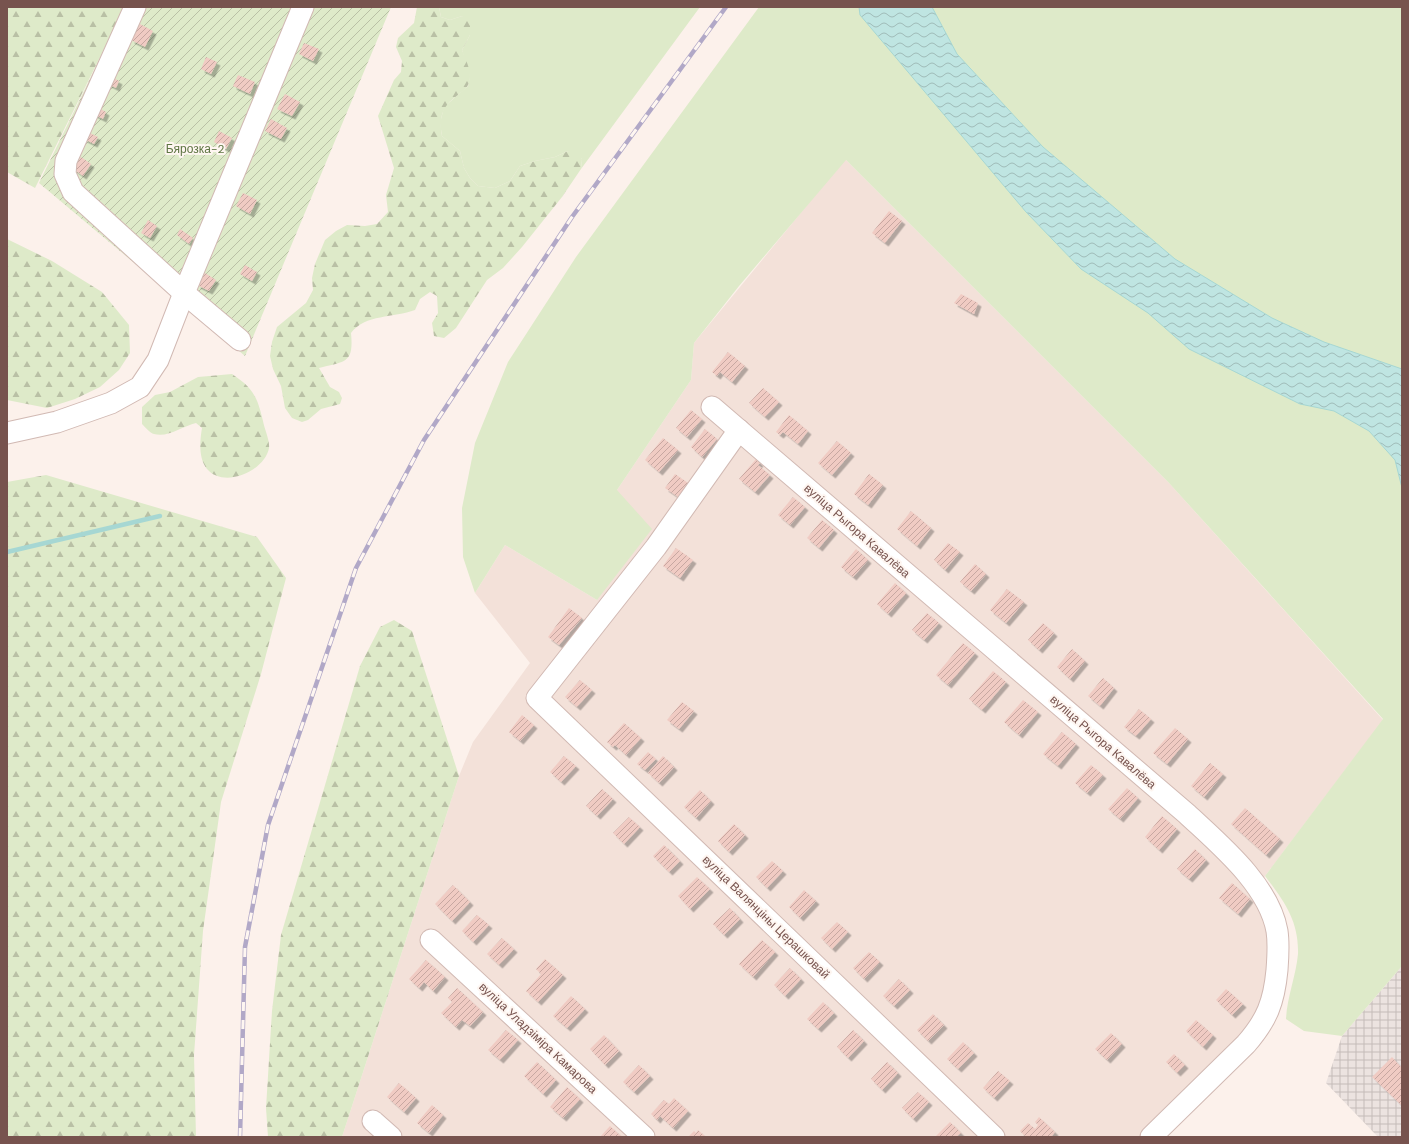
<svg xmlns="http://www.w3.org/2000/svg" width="1409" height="1144" viewBox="0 0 1409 1144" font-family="'DM Sans',sans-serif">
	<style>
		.residential { fill: #f3e1d9 }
		.industrial { fill: url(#industrial-grid) }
		.green { fill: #deeac9 }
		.forest { fill: url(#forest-firs) }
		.garden { fill: url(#garden-furrows) }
		.water { fill: url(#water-waves); stroke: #a6d7d3 }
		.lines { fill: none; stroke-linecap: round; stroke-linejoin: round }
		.stream { stroke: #a6d7d3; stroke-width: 4.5 }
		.building { fill: url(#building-hatch); filter: url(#shadow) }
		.minor-casing { stroke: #d1b9b3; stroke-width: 23 }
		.minor { stroke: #fff; stroke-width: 21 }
		.rail-casing { stroke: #b1a8c7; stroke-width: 4.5 }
		.rail { stroke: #fef6f1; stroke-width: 3; stroke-dasharray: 9; stroke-linecap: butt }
		.labels { text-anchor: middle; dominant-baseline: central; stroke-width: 4; stroke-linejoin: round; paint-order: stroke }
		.park-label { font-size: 12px; fill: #5e7543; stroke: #fef6f1 }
		.street-label { font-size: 12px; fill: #77534e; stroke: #fef6f1 }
	</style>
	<defs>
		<pattern id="industrial-grid" width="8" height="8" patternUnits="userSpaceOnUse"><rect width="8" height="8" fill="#ece3e0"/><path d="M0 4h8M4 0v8" fill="none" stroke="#c4bbb8"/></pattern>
		<pattern id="forest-firs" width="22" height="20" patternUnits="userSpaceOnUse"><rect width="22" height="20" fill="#deeac9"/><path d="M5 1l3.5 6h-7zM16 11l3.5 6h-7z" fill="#b9c0a5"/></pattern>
		<pattern id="garden-furrows" width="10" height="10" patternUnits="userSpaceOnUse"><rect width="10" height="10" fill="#deeac9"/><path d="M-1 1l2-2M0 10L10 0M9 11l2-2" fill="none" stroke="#b9c0a5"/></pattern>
		<pattern id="water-waves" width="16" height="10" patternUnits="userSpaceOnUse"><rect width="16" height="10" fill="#bfe5e2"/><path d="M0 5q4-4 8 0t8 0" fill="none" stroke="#a0bcb9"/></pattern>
		<pattern id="building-hatch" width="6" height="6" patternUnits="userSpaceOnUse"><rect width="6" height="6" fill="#f0cbc3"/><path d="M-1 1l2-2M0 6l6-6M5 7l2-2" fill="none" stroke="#c7a7a1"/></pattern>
		<filter id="shadow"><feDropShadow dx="3.5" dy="3.5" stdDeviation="0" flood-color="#0004"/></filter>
	</defs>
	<rect width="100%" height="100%" fill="#fcf1eb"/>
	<polygon class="residential" points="845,159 1169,483 1383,720 1253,892 1270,924 1271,972 1254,1021 1141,1137 342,1137 459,776 473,742 530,663 475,593 505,545 597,600 617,490 691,380 694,343"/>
	<polygon class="industrial" points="1402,966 1402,1137 1378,1137 1326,1083 1342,1036"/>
	<g class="green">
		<polygon points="439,7 700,7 581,169 582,159 568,151 555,157 535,161 520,166 510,181 495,188 478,186 470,178 464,168 460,151 442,136 440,123 444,107 468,86 470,77 462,50 470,35 462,16 450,20 441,17"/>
		<path d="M759 7H1402V966L1342 1036 1304 1031 1286 1019C1287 997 1296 976 1298 954 1299 921 1284 901 1265 876L1383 719 1169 483 846 160 739 286 694 343 691 380 617 490 652 529 597 600 505 545 475 593 463 557 462 508 475 443 508 362 576 257Z"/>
	</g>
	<g class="forest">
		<polygon points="7,7 125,7 35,188 7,172"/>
		<path d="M417 7H439L441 17 450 20 462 16 470 23V35L462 50C465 58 470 68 470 76 471 99 434 93 442 136L460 151 464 168 470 178 478 186 495 188 510 181 520 166 535 161 555 157 568 151 574 152 582 159 581 169 562 197 522 247 503 268 487 280 456 328 444 338 434 336 432 323 438 313 437 296 430 292 420 299 415 310C394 318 365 314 351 333 354 364 345 361 319 368L330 387 339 392 342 398 340 404 321 409 308 420 302 422 292 418 285 408 281 386 273 369 270 356 272 342 277 327 306 303 313 290 312 278 315 264 325 240 336 231 347 225 365 226 377 224 388 212 386 195 394 168 378 116 394 80 401 72 402 61 396 47 398 38 414 23Z"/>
		<polygon points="7,239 52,261 102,292 129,325 130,353 119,370 100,387 75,399 47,408 7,400"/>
		<path d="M232 374C253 388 257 396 263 421 264 428 270 440 269 448 265 471 224 489 207 469 198 458 200 440 202 428L196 423C183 426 168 438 154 434 150 433 145 427 142 424V407L155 395 170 392 198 377Z"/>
		<polygon points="46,475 257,537 286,578 261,674 221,802 203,931 194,1055 196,1137 7,1137 7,482"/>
		<polygon points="394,620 412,631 459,776 342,1137 268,1137 266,1108 272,1011 281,935 360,666 380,627"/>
	</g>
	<polygon class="garden" points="125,7 391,7 245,356 39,183"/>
	<polygon class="water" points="859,7 932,7 957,54 1043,147 1175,259 1272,318 1324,342 1402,369 1402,488 1395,460 1369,431 1334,411 1300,404 1189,349 1148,313 1081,269 1026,212 860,15"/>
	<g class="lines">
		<polyline class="stream" points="7,552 160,516"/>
	</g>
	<g class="building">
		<polygon points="140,24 153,31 145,47 131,40"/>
		<polygon points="304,43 319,49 313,61 299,54"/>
		<polygon points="206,57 217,62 211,74 201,69"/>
		<polygon points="238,75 255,82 250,94 233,86"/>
		<polygon points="110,76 119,81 116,88 106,83"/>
		<polygon points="285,94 300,102 292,116 277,109"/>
		<polygon points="97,107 106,112 103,119 93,114"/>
		<polygon points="271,119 287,128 281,139 265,131"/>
		<polygon points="219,131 232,138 226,149 214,142"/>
		<polygon points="88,132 98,137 94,144 84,139"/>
		<polygon points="81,157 91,164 83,176 73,169"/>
		<polygon points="243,193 257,200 250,214 236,206"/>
		<polygon points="889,211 902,221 885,243 872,233"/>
		<polygon points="148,220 157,226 150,238 141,233"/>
		<polygon points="180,229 193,238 189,244 177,235"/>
		<polygon points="245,265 257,272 252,281 240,274"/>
		<polygon points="205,273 216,280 209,291 197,285"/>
		<polygon points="961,294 978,303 974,314 954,303"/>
		<polygon points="728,352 745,366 732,382 720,372 717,376 712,372"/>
		<polygon points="763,388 779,402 765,417 749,403"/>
		<polygon points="691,410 702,419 687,437 676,428"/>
		<polygon points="789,415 808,431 798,444 783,432 780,435 776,432"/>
		<polygon points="705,429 717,439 702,457 691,447"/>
		<polygon points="663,438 678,450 659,472 645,460"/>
		<polygon points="837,441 851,453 832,475 818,463"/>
		<polygon points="756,459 760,463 758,465 770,475 755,492 739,479"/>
		<polygon points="675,474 691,485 681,499 665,488"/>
		<polygon points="869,474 883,485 868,505 854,494"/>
		<polygon points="793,497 805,507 790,525 778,515"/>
		<polygon points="911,511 931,528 917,546 897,529"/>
		<polygon points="822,520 834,530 819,548 807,538"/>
		<polygon points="948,543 960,552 945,570 934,560"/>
		<polygon points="676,548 693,560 680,578 663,566"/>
		<polygon points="856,549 868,560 853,577 841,567"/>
		<polygon points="975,564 986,574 971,591 960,582"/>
		<polygon points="895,583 906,593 888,614 877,604"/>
		<polygon points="1007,589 1024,602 1006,623 990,610"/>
		<polygon points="569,608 582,618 559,645 548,637"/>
		<polygon points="927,613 939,623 924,640 912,630"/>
		<polygon points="1043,623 1054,633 1039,650 1028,640"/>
		<polygon points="963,643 975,653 948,685 936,675"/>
		<polygon points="1072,649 1085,661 1070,679 1057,667"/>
		<polygon points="993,671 1006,682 982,710 969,699"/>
		<polygon points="1103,678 1114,688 1100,706 1088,696"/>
		<polygon points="580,680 592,690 577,707 565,697"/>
		<polygon points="1023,700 1038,712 1019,735 1004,722"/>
		<polygon points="682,702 694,711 679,729 667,720"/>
		<polygon points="1139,709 1151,719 1136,736 1124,727"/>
		<polygon points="522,715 534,725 520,741 509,732"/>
		<polygon points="624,723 641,738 626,755 615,745 613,747 607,742"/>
		<polygon points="1175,728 1188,739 1167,764 1153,753"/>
		<polygon points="1062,732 1076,744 1058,766 1043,754"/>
		<polygon points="648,752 656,759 645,770 637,764"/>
		<polygon points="564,756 576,766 561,782 550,772"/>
		<polygon points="663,756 674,767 659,783 648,773"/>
		<polygon points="1210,763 1223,774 1204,797 1191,786"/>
		<polygon points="1091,765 1103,775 1087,793 1075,783"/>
		<polygon points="1127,788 1138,798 1120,819 1108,809"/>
		<polygon points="602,789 613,799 597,816 586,806"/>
		<polygon points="700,790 711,801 696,818 684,807"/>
		<polygon points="1245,808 1280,839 1266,855 1231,824"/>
		<polygon points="1162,816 1177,829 1159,850 1145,837"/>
		<polygon points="629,817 640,827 624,844 613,833"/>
		<polygon points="734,824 745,835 729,852 718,841"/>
		<polygon points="664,845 680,861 669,872 653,856"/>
		<polygon points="1195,849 1206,860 1189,879 1177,869"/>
		<polygon points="772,861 783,871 767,888 756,877"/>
		<polygon points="697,877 710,889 690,909 678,896"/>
		<polygon points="1232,883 1250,899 1238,914 1219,898"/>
		<polygon points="453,885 470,902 452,921 435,904"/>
		<polygon points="804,890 816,901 800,918 789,907"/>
		<polygon points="730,908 740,919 724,935 713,924"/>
		<polygon points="477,915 489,925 473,942 462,931"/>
		<polygon points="837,922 848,932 832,949 821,938"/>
		<polygon points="502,938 514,949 499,965 487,954"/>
		<polygon points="762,940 775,952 753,977 739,964"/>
		<polygon points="869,952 880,962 864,979 853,968"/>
		<polygon points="545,959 563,975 538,1002 526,991 541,974 536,969"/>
		<polygon points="426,960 445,977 433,991 424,982 419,988 409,979"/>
		<polygon points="790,968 801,979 785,996 774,985"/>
		<polygon points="899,979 910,990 894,1006 883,996"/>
		<polygon points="457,988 483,1012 470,1026 462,1020 456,1027 441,1013 452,1002 448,998"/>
		<polygon points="1226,989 1243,1004 1232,1015 1216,1000"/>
		<polygon points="571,996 585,1009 567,1028 553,1016"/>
		<polygon points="823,1002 834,1013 818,1029 807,1019"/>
		<polygon points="933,1014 944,1025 928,1041 917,1030"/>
		<polygon points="1196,1020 1213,1035 1203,1047 1186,1031"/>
		<polygon points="506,1030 518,1040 500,1060 488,1050"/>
		<polygon points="853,1030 864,1041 848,1058 837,1047"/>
		<polygon points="1111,1033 1122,1044 1107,1060 1095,1049"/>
		<polygon points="604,1035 619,1051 605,1065 590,1049"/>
		<polygon points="963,1042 974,1053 958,1069 947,1059"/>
		<polygon points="1174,1054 1185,1065 1177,1073 1166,1062"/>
		<polygon points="1392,1057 1402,1068 1402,1106 1372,1077"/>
		<polygon points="537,1062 556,1080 543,1094 524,1076"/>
		<polygon points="887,1062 898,1073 882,1090 871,1079"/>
		<polygon points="639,1065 650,1076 634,1092 623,1082"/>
		<polygon points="998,1071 1010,1081 994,1098 983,1088"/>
		<polygon points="399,1083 416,1098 404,1112 387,1097"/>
		<polygon points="567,1087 580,1099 563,1118 550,1107"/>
		<polygon points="918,1092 929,1102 913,1119 902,1108"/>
		<polygon points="674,1098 688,1111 673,1128 660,1116 657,1120 651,1114 664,1100 669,1104"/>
		<polygon points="432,1105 443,1115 429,1133 417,1123"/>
		<polygon points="1039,1117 1055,1132 1051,1137 1026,1137 1020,1131 1028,1123 1035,1129 1038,1125 1035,1122"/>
		<polygon points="950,1122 961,1133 956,1137 935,1137"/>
		<polygon points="610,1126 622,1137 600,1137"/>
		<polygon points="698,1130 706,1137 688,1137 694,1131 696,1133"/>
	</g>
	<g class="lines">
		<g class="minor-casing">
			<g id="minor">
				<polyline points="135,7 66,161 65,174 73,192 184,293 240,340"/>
				<path d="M712 407 1187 814C1219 844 1269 885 1277 931 1279 944 1278 957 1277 970 1274 1002 1267 1020 1246 1044L1151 1137"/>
				<polyline points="739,430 656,547 537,698 994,1137"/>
				<polyline points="7,433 57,422 111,403 140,387 158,360 184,293 303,7"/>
				<polyline points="431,940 644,1137"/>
				<polyline points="373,1121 391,1137"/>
			</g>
		</g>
		<use href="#minor" class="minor"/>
		<g class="rail-casing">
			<polyline id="rail" points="240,1137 245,947 268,825 356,568 424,440 572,217 726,7"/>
		</g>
		<use href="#rail" class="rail"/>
	</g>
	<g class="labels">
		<g class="park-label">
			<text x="195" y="149">Бярозка-2</text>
		</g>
		<g class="street-label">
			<text transform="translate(857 531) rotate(41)">вуліца Рыгора Кавалёва</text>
			<text transform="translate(1103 742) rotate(41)">вуліца Рыгора Кавалёва</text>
			<text transform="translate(766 917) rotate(44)">вуліца Валянціны Церашковай</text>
			<text transform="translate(538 1038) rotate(43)">вуліца Уладзіміра Камарова</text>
		</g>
	</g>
	<rect width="1409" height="1144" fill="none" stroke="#77534e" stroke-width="16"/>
</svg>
